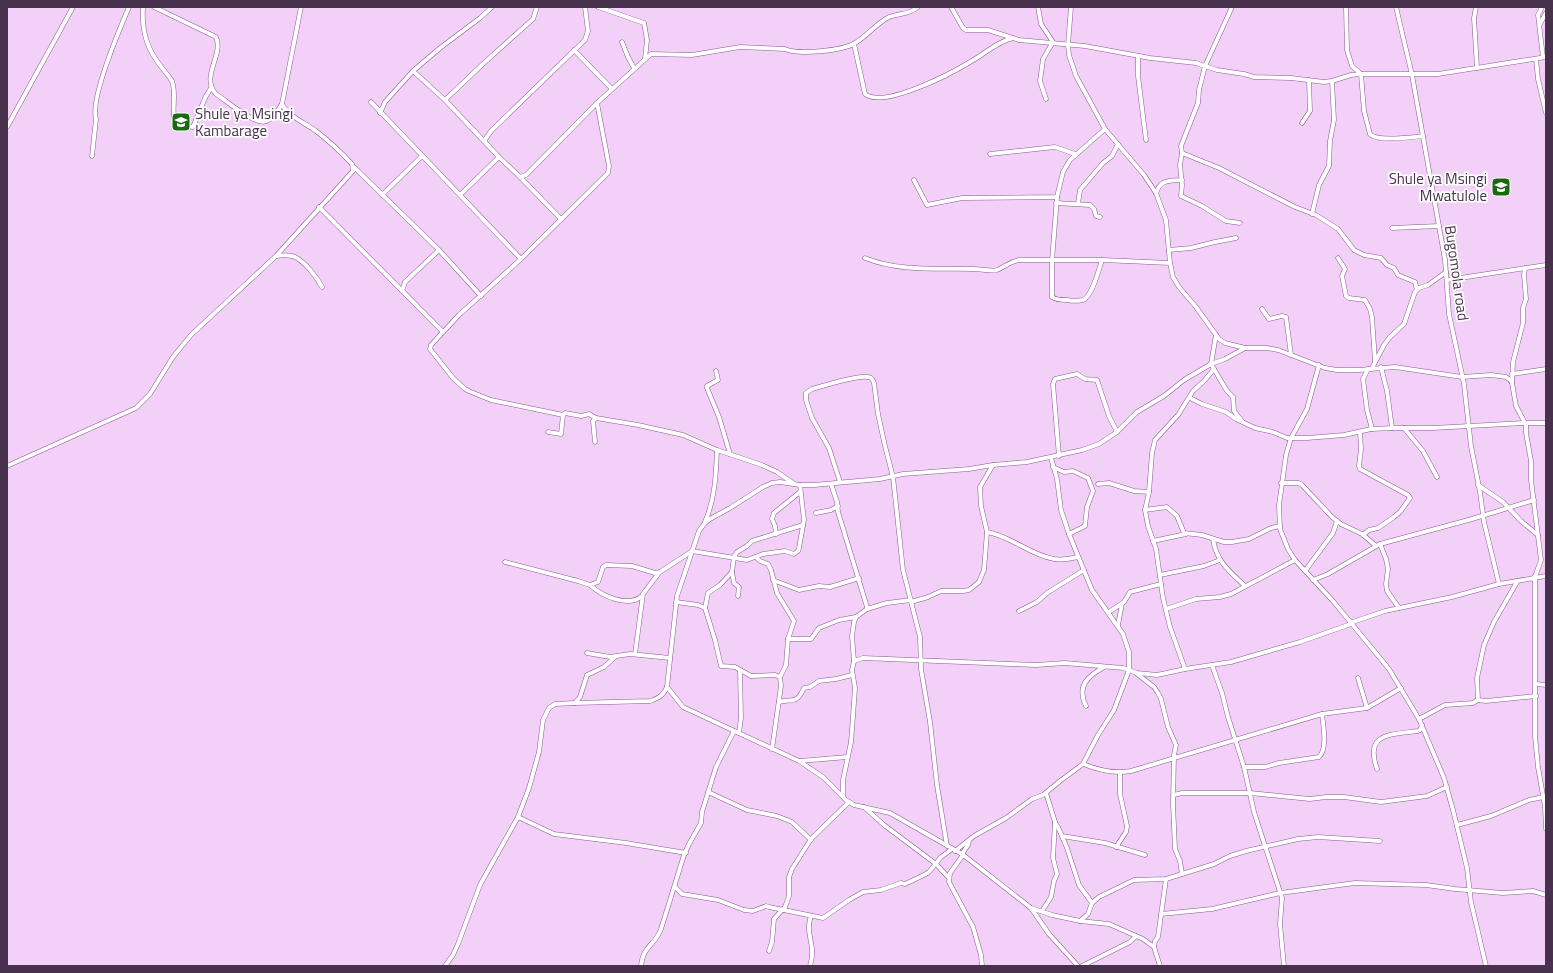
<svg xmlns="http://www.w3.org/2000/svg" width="1553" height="973" viewBox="0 0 1553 973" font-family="'Titillium Web',sans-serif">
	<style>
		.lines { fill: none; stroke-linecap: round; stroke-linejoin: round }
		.minor-casing { stroke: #8b5894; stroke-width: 5 }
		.minor { stroke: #fff; stroke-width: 4 }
		.labels { text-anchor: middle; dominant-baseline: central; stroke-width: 3.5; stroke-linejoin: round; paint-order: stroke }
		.poi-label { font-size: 15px; fill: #48314c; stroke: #fefefe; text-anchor: start }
		.street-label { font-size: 15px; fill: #48314c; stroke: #fefefe }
	</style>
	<rect width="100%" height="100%" fill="#f2d0f8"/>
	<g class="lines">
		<g class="minor-casing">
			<g id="minor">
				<path d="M143 7C142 23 144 39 152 53 157 63 166 72 172 81 177 95 171 109 175 121L181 125 193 127 206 96 211 88"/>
				<path d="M154 7 216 37C224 55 200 77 216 94 227 101 255 126 267 121 274 118 278 110 282 104"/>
				<polyline points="598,7 644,23 647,40 645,59"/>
				<polyline points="951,7 963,28 966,30 988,30 1019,40 1085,46 1150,58 1196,63 1217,70 1244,74 1254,77 1291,78 1324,82 1332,81 1351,75 1361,74 1438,74 1546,57"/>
				<polyline points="1038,7 1041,24 1053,42 1043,59 1041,74 1040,81 1046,99"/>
				<polyline points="1071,7 1068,45 1069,55 1076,76 1105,129 1144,175 1156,193 1166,220 1170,263 1173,277 1179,287 1196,307 1219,339 1225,343 1245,348 1267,348 1278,350 1325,368 1337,370 1359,370 1395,367 1462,377 1491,375 1506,377 1510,380 1512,383 1516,406 1525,423 1546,423"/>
				<polyline points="1232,7 1205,66 1199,90 1198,103 1181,146 1182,153 1219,168 1295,207 1316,215 1338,229 1354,250 1364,255 1381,258 1387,265 1394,268 1398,275 1415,282 1417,290"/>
				<path d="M1346 7 1347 50 1352 66 1361 74 1364 111 1370 134C1376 142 1413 137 1423 136"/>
				<polyline points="1396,7 1412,75 1445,260 1449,314 1464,384 1471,446 1480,492 1484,522 1499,584"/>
				<polyline points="1476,7 1474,18 1477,68"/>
				<polyline points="1542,7 1538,15 1543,57"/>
				<polyline points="1540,24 1546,13"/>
				<polyline points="622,42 628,57 634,68"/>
				<path d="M854 44 865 94C884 109 952 73 970 62 985 54 996 42 1013 38"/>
				<polyline points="574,50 612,89"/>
				<polyline points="1138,56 1138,76 1146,140"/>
				<polyline points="1536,59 1538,79 1546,113"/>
				<path d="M413 71 445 100 499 157 520 177 526 175 529 172 597 103 651 54 692 55 740 47 785 49C798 55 842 51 855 43 867 36 877 23 889 17 899 13 909 15 918 7"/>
				<polyline points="445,100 485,62 533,19 537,7"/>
				<polyline points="371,102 521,259"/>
				<polyline points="380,113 385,102 413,71 440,48 480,18 492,7"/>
				<polyline points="1302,123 1310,111 1309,80"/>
				<polyline points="7,127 73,7"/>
				<polyline points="484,141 491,131 585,40 588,31 585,7"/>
				<polyline points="1182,153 1180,165 1182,185 1181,196 1202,206 1226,221 1240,223"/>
				<polyline points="990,154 1055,147 1075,154"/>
				<path d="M92 156 96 119C90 99 120 28 129 7"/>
				<polyline points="354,167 439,250 481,296"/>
				<polyline points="520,177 561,219"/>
				<polyline points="914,180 927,205 962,198 1057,197 1063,172 1070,160 1105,129"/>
				<path d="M1156 193C1161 179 1169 181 1182 180"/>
				<polyline points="382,195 422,156"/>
				<polyline points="460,195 499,157"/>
				<path d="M1057 197 1052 261V297C1056 300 1062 300 1067 300 1072 301 1078 301 1083 300 1092 297 1099 269 1102 260"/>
				<polyline points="1056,203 1090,205 1094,209 1096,216 1100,217"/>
				<polyline points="1078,204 1080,190 1103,163 1112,156 1118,144"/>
				<polyline points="319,207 443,332"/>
				<polyline points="1312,214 1319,185 1329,166 1330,141 1334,120 1332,81"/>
				<polyline points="1392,228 1439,226"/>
				<polyline points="1169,250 1191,248 1215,242 1236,238"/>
				<path d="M276 256C282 255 289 254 295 257 305 262 317 277 322 287"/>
				<path d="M865 258C900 272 938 268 975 269 981 269 991 272 997 270 1005 267 1008 262 1019 260H1103L1170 263"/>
				<polyline points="1338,258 1345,269 1342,276 1346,296 1349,298 1365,300 1370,309 1372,317 1375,361"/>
				<polyline points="1447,280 1546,265"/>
				<polyline points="402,291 405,282 439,250"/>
				<polyline points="1262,309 1269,319 1282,316 1286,317 1291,355"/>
				<polyline points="1216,335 1211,364 1227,391 1233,397 1234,411 1242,421"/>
				<polyline points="1319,365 1307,409 1291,438 1286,455 1279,505 1280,529 1288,549 1295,560 1333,601 1389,669 1419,719 1444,778 1453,810 1467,868 1471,902 1486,966"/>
				<polyline points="1381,367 1387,391 1392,428"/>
				<polyline points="1372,368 1384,345 1390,337 1404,324 1415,292 1419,288 1428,285 1446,272"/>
				<polyline points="1368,369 1363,379 1367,410 1372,429"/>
				<polyline points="716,371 718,380 707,386 707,388 719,417 730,454"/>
				<polyline points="1512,374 1546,369"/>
				<polyline points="1512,383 1513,362 1523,323 1523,308 1526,299 1524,275 1525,268"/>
				<polyline points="1190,398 1202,404 1226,412 1236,419 1255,428 1273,432 1287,438 1307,438 1344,435 1371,429 1394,428 1433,428 1524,423"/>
				<polyline points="563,415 491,400 471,392 465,389 453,378 430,349 431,345 459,315 521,259 608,173 609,166 597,103"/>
				<polyline points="1526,424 1526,433 1531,461 1531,480 1541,560 1536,574 1533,579"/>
				<polyline points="1404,428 1423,451 1437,477"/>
				<polyline points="548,432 561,434 563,415 565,413 581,416 589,414 596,418"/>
				<polyline points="1360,432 1361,449 1359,466 1360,469 1408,495 1410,498 1400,512 1394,517 1378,528 1369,530 1363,535"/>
				<polyline points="595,442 593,421 596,418 638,425 683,435 717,450 762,465 777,472 793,483"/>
				<polyline points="1059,456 1053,384 1055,379 1077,374 1085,379 1097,380 1109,416 1117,432"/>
				<path d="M7 466 136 408 150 394 173 357 191 335 276 256 353 171 352 164C341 152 329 141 316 131 305 123 288 116 282 104L301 7"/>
				<polyline points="1053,467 1064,472 1073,471 1088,478 1093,491 1087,507 1085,526 1069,534"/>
				<path d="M840 482 829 448 812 418 806 400V393L812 389C822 386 860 375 868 377 871 377 873 380 874 383L878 414 885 446 893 477 903 570 920 637 921 669 930 722 937 785 947 846"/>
				<polyline points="1281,483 1299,483 1302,485 1332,517 1341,524 1362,534 1375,545"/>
				<polyline points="831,484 837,502 838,512 867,607 867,609 856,617 854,622 852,636 854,661 852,670 855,688 853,716 851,742 843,780 843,796"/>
				<polyline points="1098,484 1109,483 1134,491 1149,492"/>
				<polyline points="1478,485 1503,502 1521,521 1538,535"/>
				<polyline points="1145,510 1167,507 1177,516 1184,533 1202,535 1224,542 1232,542 1249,539 1271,528 1280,526"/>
				<polyline points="816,513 831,510 838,506"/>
				<path d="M705 522C715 499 716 475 717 450"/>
				<path d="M987 532C1011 536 1030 555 1054 559 1062 560 1070 559 1078 557"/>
				<polyline points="776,534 775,526 772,519 774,513 800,492"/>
				<path d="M1213 539C1216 561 1229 571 1245 586"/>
				<polyline points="1153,541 1186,534"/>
				<polyline points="1380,544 1386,559 1388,569 1386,584 1387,591 1399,608"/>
				<polyline points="756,557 760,561 768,564 771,570 777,593 794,621 788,639 786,665 780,677"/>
				<polyline points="505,562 578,581 590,585 598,582 603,567 606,565 632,566 655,573 660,572 692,551 747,560 763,554 785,551 794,554 798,551 799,548 804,520 800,485"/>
				<polyline points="1305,571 1333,533 1337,521"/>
				<polyline points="1160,575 1204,566 1220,560"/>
				<polyline points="1535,579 1535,736 1538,767 1545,807 1546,829"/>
				<polyline points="773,580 799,590 819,586 830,587 859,578"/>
				<polyline points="1313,580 1328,574 1380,544 1472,519 1534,500"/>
				<path d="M590 585C602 596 628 608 642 596"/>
				<polyline points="738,596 739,587 734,583 732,572 734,557 737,552 747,546 752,541 803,525"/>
				<polyline points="676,602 698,605 705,608 715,640 721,666 735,667 751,676 775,675 780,677 781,686 772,749"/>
				<polyline points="911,602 928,597 941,591 963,591 969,590 979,582 984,570 987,532 981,506 980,487 993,465"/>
				<polyline points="705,608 708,593 720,585 732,572"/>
				<polyline points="867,609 887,603 911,600"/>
				<polyline points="1166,609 1196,599 1220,597 1231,594 1295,560"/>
				<polyline points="1019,611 1037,602 1047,593 1084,570"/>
				<polyline points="1109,612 1124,602 1130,592 1161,584"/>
				<polyline points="1350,623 1385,611 1452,597 1499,584 1546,576"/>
				<polyline points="1118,625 1122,604"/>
				<polyline points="788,639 811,639 819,628 839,620 856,617"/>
				<polyline points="587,653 610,657 630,654 670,658"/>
				<polyline points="635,654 643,594 659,573"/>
				<polyline points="854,661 863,658 1011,664 1036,665 1065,663 1123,668 1137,673 1157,675 1185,669 1231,662 1300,642 1351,624"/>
				<polyline points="1212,665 1222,693 1228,717 1244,767 1254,812 1282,898 1280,924 1284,966"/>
				<polyline points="1185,669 1170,627 1163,598 1156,549 1148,526 1145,510 1149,492 1152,453 1155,440 1178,415 1193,391 1204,381 1214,369"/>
				<polyline points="1137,674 1154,687 1158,693 1161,699 1168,727 1176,745 1174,755 1173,804 1175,849 1180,861 1182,874"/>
				<polyline points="1358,678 1367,708"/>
				<polyline points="1536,684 1546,685"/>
				<polyline points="667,687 683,707 799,761 823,777 846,800 854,805 890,813 962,854 1031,908 1049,934 1078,966"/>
				<polyline points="1478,700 1486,701 1536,696"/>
				<path d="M779 702C794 698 796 705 804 688L810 687 819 681 836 679 852 675"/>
				<polyline points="575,703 580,697 587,675 604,667 615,657"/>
				<path d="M1086 706C1076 686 1088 676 1104 667"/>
				<polyline points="1419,719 1445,705 1473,703 1478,700 1477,678 1484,645 1494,622 1517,582"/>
				<polyline points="739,733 741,718 740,670"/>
				<polyline points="800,761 847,757"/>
				<path d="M1083 764C1098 770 1115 774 1131 771L1322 714 1367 708 1401 688"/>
				<path d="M1244 767H1265L1279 763 1319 757C1328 749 1323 724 1322 714"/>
				<path d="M1377 769C1364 732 1391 735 1418 731L1420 730 1422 725"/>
				<polyline points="708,792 747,810 777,816 792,822 811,840"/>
				<polyline points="1174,795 1182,793 1250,793 1310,799 1326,797 1344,797 1381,802 1427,796 1447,787"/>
				<polyline points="864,807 884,825 936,864 949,878"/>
				<polyline points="518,817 554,834 626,843 686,853"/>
				<polyline points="1055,823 1058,827 1067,848 1079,885 1092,903"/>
				<polyline points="1457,825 1491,816 1529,800 1543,797"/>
				<polyline points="1062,836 1105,843 1145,855"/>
				<polyline points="1116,847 1126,832 1127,826 1120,794 1120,773"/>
				<polyline points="955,851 974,836 1006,818 1032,799 1043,795 1060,781 1083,764 1098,735 1114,710 1129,670 1129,652 1123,634 1092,590 1069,534 1061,510 1057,479 1051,458"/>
				<polyline points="962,854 968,845 969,840"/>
				<polyline points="963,855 950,873 949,882 973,927 981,955 982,966"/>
				<polyline points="675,887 682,894 718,900 744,910 753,911 766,906 769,907 823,918 849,900 863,892 881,890 901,883 905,884 924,875 929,872 941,857 952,849"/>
				<polyline points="1031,908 1052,915 1080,921 1109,924 1143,939 1154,947 1160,966"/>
				<polyline points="784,910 789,896 789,877 792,869 811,839 849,802"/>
				<polyline points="1042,911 1051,897 1054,881 1057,874 1053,858 1055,822 1046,793"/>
				<polyline points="1161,914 1212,909 1280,893 1355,883 1426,885 1455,889 1503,893 1533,891 1546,895"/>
				<polyline points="1080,921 1088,914 1092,903 1099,897 1134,880 1166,879 1214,864 1230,856 1246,851 1298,839 1318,837 1380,841"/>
				<polyline points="1154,947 1155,941 1158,937 1166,879"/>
				<polyline points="769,951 772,942 774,919 783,909"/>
				<path d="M445 966 453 955 458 944 480 885 518 817 529 788 539 752 543 720 549 708 555 704 575 703 650 701C659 698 663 696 667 687L677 596 699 531 704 524 710 519 730 508 763 487 772 483 780 482 800 485H814L880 479 903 474 969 469 993 465 1027 462 1082 450 1099 444 1117 432 1137 412 1164 396 1184 380 1211 364 1225 359 1245 348"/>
				<path d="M641 966C643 945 655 946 661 929L684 855 689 844 701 823 702 812 716 767 734 731"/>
				<path d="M810 966C817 945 804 933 811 916"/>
				<polyline points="1082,966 1130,942 1136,936"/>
			</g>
		</g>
		<use href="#minor" class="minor"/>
	</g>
	<defs>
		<g id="school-square" transform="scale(1)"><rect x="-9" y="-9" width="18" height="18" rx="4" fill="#196a0f" stroke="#fefefe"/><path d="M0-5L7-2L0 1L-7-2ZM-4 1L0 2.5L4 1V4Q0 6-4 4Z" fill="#fff"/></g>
	</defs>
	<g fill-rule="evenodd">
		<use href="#school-square" x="181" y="122"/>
		<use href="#school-square" x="1501" y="187"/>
	</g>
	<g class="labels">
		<g class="poi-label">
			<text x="195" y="113">Shule ya Msingi<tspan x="195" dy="17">Kambarage</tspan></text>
			<text x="1487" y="178" text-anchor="end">Shule ya Msingi<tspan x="1487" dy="17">Mwatulole</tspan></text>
		</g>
		<g class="street-label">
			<text transform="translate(1457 273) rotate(82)">Bugomola road</text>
		</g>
	</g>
	<rect width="1553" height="973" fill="none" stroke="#48314c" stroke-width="16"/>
</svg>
